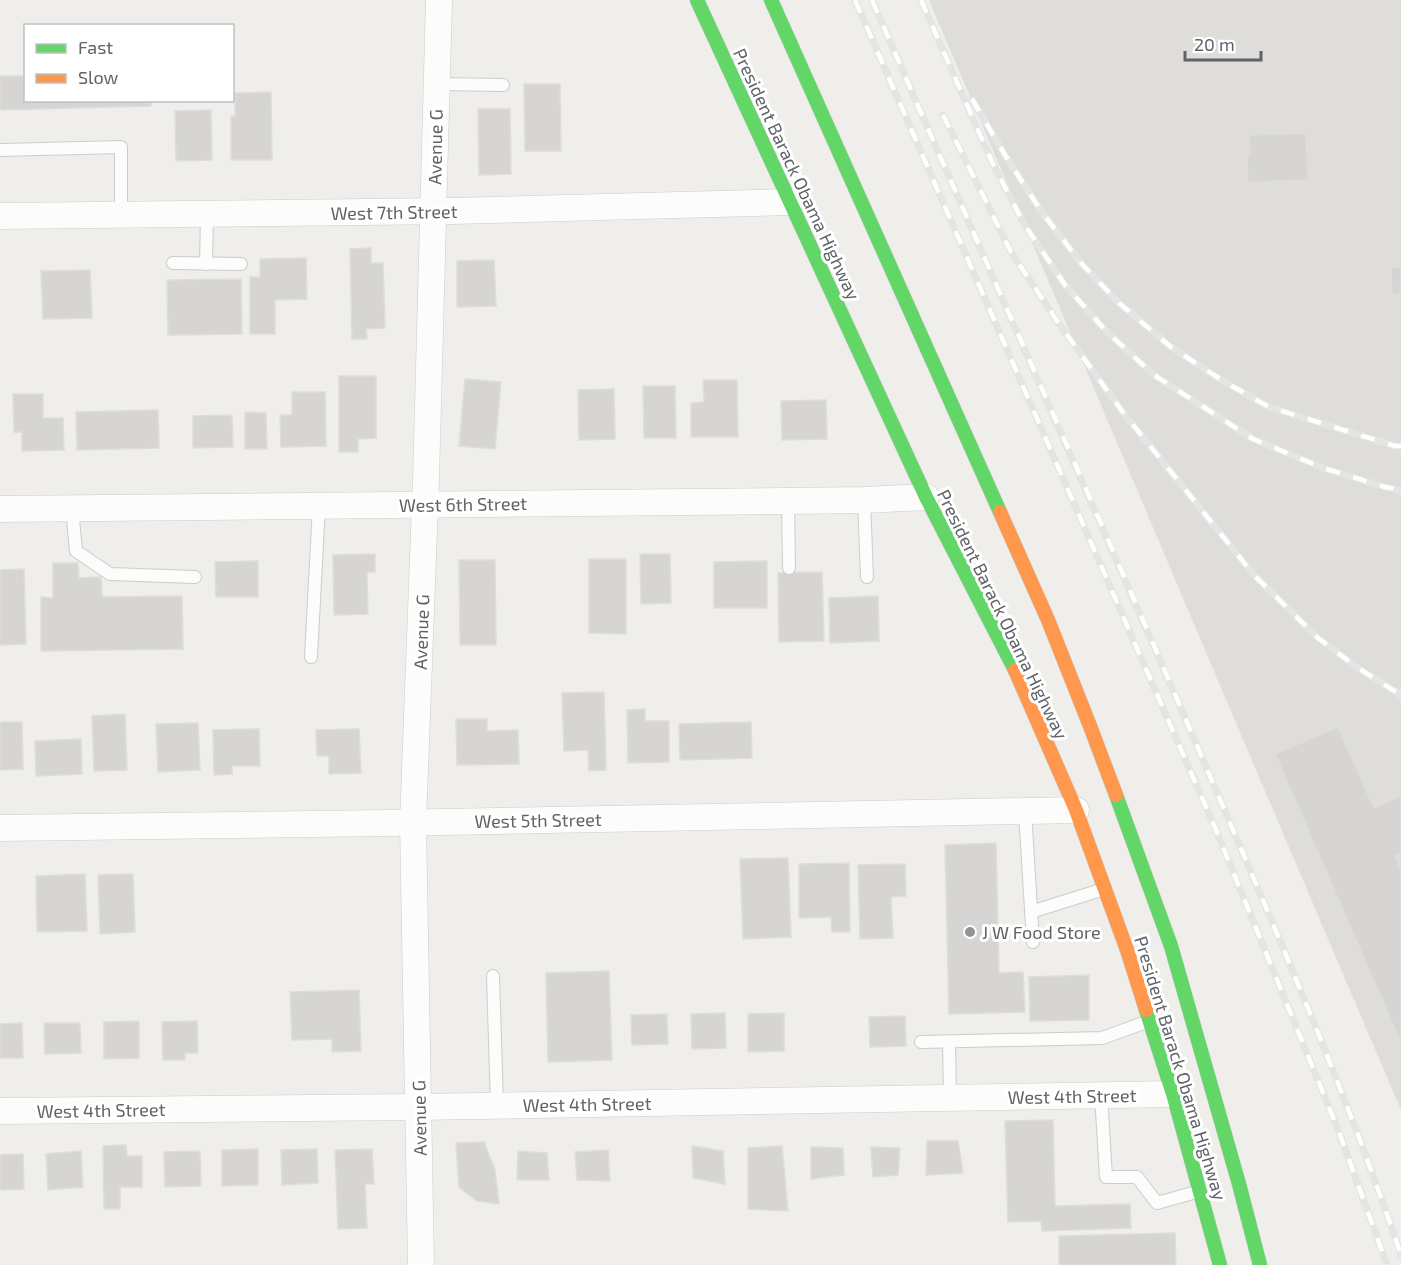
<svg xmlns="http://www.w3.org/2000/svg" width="1401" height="1265" viewBox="0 0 1401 1265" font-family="'Exo 2',sans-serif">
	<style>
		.industrial { fill: #dfddda }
		.building { fill: #d6d5d3; stroke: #deddd9; stroke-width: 1.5 }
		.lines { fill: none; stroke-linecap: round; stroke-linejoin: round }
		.lane-casing { stroke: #cbcccc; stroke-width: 14 }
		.street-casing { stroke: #cbcccc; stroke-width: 27 }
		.fast-casing { stroke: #cacacb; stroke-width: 15 }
		.slow-casing { stroke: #cacacb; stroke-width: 15 }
		.lane { stroke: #fdfcfc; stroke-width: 12 }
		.street { stroke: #fdfcfc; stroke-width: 26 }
		.fast { stroke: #63d668; stroke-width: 14 }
		.slow { stroke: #ff974d; stroke-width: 14 }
		.rail-casing { stroke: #e4e4e4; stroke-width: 7 }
		.rail { stroke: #fff; stroke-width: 4.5; stroke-dasharray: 14; stroke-linecap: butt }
		.poi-dot { fill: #919496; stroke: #fff; stroke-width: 2 }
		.labels { text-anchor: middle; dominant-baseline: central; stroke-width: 6; stroke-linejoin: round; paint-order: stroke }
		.street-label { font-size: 18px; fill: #5f6368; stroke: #fff }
		.poi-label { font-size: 18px; fill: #5f6368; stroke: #fff; text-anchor: start }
	</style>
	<rect width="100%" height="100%" fill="#efeeea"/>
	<polygon class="industrial" points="929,0 1401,0 1401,1110 1256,770"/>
	<g class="building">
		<polygon points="0,76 26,76 26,100 151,100 151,106 0,110"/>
		<polygon points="524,84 560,84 561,151 525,151"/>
		<polygon points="271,92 272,160 231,160 231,116 235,116 235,93"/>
		<polygon points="478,109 510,109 511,174 479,175"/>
		<polygon points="211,110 212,160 176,161 175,111"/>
		<polygon points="1306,133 1308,180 1248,182 1247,155 1250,155 1249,135"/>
		<polygon points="371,248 371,263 383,263 385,328 366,329 367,339 352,339 350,249"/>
		<polygon points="306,258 307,299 275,300 275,334 250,334 250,277 260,277 260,259"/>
		<polygon points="494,260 496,306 457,307 457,261"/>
		<polygon points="1391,267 1401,267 1401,294 1392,295"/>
		<polygon points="90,270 92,318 43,319 41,271"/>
		<polygon points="241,279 242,334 168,335 167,280"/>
		<polygon points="339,376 376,376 376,438 358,439 358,452 339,452"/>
		<polygon points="465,379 501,382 495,449 459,446"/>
		<polygon points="703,380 737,380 738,437 691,437 691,403 704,402"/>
		<polygon points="643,386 675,386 676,438 644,438"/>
		<polygon points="614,389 615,439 579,440 578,390"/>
		<polygon points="292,392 325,392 326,446 281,447 280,415 292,415"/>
		<polygon points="13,394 43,394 43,418 63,418 64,450 22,451 22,432 14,432"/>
		<polygon points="826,400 827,439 782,440 781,401"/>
		<polygon points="158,410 159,448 77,450 76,412"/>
		<polygon points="245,412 266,413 267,449 245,449"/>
		<polygon points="232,415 233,447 193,448 193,416"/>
		<polygon points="375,554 375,572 367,572 368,614 334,615 333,555"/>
		<polygon points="640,554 670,554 671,603 641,604"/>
		<polygon points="589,559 626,559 626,634 589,633"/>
		<polygon points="459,560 495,560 496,645 460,645"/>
		<polygon points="258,561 258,597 216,597 215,562"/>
		<polygon points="767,561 767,608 714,608 714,562"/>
		<polygon points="53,563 78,563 79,578 101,577 102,597 182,596 183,649 41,651 41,597 53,598"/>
		<polygon points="24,569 26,644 0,645 0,570"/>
		<polygon points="822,572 824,641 779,642 778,573"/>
		<polygon points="878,596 879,641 830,643 829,598"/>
		<polygon points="604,692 606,770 589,771 588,750 564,751 562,693"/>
		<polygon points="645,709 645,721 669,721 669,762 628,763 627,710"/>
		<polygon points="125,714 127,770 94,771 92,716"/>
		<polygon points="456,719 487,719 487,731 518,730 519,764 457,765"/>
		<polygon points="0,722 22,722 23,769 0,770"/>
		<polygon points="751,722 752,758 680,760 679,724"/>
		<polygon points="198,723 200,770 158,772 156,724"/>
		<polygon points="1338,727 1374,808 1401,796 1401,854 1395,856 1401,870 1401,1035 1398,1036 1275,754"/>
		<polygon points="259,729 260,766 232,766 232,774 214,775 213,730"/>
		<polygon points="359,729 361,773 329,774 329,756 317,756 316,730"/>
		<polygon points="81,739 82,774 36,776 35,741"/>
		<polygon points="996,843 999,973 1023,972 1025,1012 949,1014 945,845"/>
		<polygon points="788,858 791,937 743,939 740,859"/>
		<polygon points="849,863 850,932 832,932 831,917 799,918 799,864"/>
		<polygon points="905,864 906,896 891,897 893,938 860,939 858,865"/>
		<polygon points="85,874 87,931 37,932 36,876"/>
		<polygon points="133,874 135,932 100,934 98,875"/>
		<polygon points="609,971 612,1060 548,1062 546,973"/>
		<polygon points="1089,975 1089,1020 1030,1021 1029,977"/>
		<polygon points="359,990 361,1051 332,1052 332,1039 292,1040 290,992"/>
		<polygon points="725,1013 726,1048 692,1049 691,1014"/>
		<polygon points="784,1013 784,1051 748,1052 748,1014"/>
		<polygon points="667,1014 668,1044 632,1045 631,1015"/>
		<polygon points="905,1016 906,1046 870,1047 869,1017"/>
		<polygon points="139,1021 139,1058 104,1059 104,1022"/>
		<polygon points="197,1021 198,1053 185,1053 185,1060 163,1060 162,1022"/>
		<polygon points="22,1023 23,1058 0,1058 0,1024"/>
		<polygon points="44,1023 80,1023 81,1053 45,1054"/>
		<polygon points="1053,1120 1055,1206 1130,1204 1131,1228 1042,1231 1041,1221 1008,1222 1005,1121"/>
		<polygon points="927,1141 958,1141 963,1173 926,1175"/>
		<polygon points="484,1142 495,1170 499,1204 477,1201 459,1187 456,1143"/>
		<polygon points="126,1145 127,1156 142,1156 142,1187 120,1187 120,1209 104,1209 103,1146"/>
		<polygon points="692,1146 723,1151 725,1184 693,1178"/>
		<polygon points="782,1146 788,1211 748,1209 748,1148"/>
		<polygon points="811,1147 843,1148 844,1175 811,1179"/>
		<polygon points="871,1147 900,1148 898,1175 873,1177"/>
		<polygon points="258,1149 258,1185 222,1186 222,1150"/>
		<polygon points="317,1149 318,1183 282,1185 281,1150"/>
		<polygon points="372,1149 374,1184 365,1184 367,1228 338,1229 335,1150"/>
		<polygon points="608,1150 610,1181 577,1180 575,1152"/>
		<polygon points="81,1151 83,1187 48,1190 46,1154"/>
		<polygon points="200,1151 201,1186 165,1187 164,1152"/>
		<polygon points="518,1151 547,1153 549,1180 517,1180"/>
		<polygon points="23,1154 24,1189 0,1190 0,1155"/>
		<polygon points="1175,1233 1176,1265 1059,1265 1059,1236"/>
	</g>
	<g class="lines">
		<g class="lane-casing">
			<g id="lane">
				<polyline points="437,84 503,85"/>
				<polyline points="0,150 121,147 121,214"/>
				<polyline points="173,263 241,264"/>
				<polyline points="206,264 207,214"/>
				<polyline points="864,500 867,577"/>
				<polyline points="788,501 789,568"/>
				<polyline points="72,508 76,551 110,574 195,577"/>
				<polyline points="311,657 319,506"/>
				<polyline points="1025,811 1033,942"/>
				<polyline points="1031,912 1104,889"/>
				<polyline points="493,976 497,1106"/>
				<polyline points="921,1042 1102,1038 1149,1021"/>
				<polyline points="949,1042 950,1098"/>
				<polyline points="1101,1095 1106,1177 1137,1177 1157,1203 1200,1191"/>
			</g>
		</g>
		<g class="street-casing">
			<g id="street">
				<polyline points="0,216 454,211 789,202"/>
				<polyline points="0,509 788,501 864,500 926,497"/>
				<polyline points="0,828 388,823 1076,810"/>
				<polyline points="0,1111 418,1107 1173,1094"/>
				<polyline points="421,1265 413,823 426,478 439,0"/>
			</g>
		</g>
		<g class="fast-casing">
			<g id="fast">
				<polyline points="697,0 926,497 1015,670"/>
				<polyline points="771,0 1000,512"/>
				<polyline points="1116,795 1171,946 1239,1184 1260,1265"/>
				<polyline points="1146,1010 1173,1094 1220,1265"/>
			</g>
		</g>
		<g class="slow-casing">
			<g id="slow">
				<polyline points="1000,512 1048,620 1090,726 1116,795"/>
				<polyline points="1015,670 1076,810 1127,950 1146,1010"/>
			</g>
		</g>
		<use href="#lane" class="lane"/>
		<use href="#street" class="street"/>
		<use href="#fast" class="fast"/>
		<use href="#slow" class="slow"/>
		<g class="rail-casing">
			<g id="rail">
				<polyline points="855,0 1216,830 1339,1132 1387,1265"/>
				<path d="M872 0C979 247 1089 493 1195 741 1267 910 1342 1080 1401 1255"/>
				<polyline points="921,0 992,162 1024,224 1065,285 1107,332 1154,375 1253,439 1323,468 1385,487 1401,490"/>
				<polyline points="972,99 1005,155 1041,211 1081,263 1119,303 1171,347 1223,381 1269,407 1395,446 1401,446"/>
				<polyline points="943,115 1011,252 1064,331 1122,411 1254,575 1318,638 1358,668 1401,695"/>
			</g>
		</g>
		<use href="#rail" class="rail"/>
	</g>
	<circle class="poi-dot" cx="970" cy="932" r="6"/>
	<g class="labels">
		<g class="street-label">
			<text transform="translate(435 147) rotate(-89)">Avenue G</text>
			<text transform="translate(797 174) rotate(65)">President Barack Obama Highway</text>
			<text transform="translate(394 212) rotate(-1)">West 7th Street</text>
			<text transform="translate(463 504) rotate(-1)">West 6th Street</text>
			<text transform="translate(1003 614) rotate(64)">President Barack Obama Highway</text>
			<text transform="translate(421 632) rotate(-88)">Avenue G</text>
			<text transform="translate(538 820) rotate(-1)">West 5th Street</text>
			<text transform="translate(1181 1068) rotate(73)">President Barack Obama Highway</text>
			<text transform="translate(1072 1096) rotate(-1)">West 4th Street</text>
			<text transform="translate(587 1104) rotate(-1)">West 4th Street</text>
			<text transform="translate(101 1110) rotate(-1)">West 4th Street</text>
			<text transform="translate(419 1118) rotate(-91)">Avenue G</text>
		</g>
		<g class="poi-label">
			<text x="982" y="932">J W Food Store</text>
		</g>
	</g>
	<rect x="24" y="24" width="210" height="78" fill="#ffffff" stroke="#bfc1c3" stroke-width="1.5"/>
	<rect x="36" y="44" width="30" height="9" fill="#63d668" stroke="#bfc1c3" stroke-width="1.5"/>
	<text x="78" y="54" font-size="18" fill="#5f6368">Fast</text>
	<rect x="36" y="74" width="30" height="9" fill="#ff974d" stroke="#bfc1c3" stroke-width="1.5"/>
	<text x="78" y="84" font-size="18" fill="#5f6368">Slow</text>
	<path d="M1185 51v9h76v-9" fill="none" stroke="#5f6368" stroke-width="3"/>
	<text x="1194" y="51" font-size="18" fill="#5f6368" stroke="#ffffff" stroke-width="4.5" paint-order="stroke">20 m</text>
</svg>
